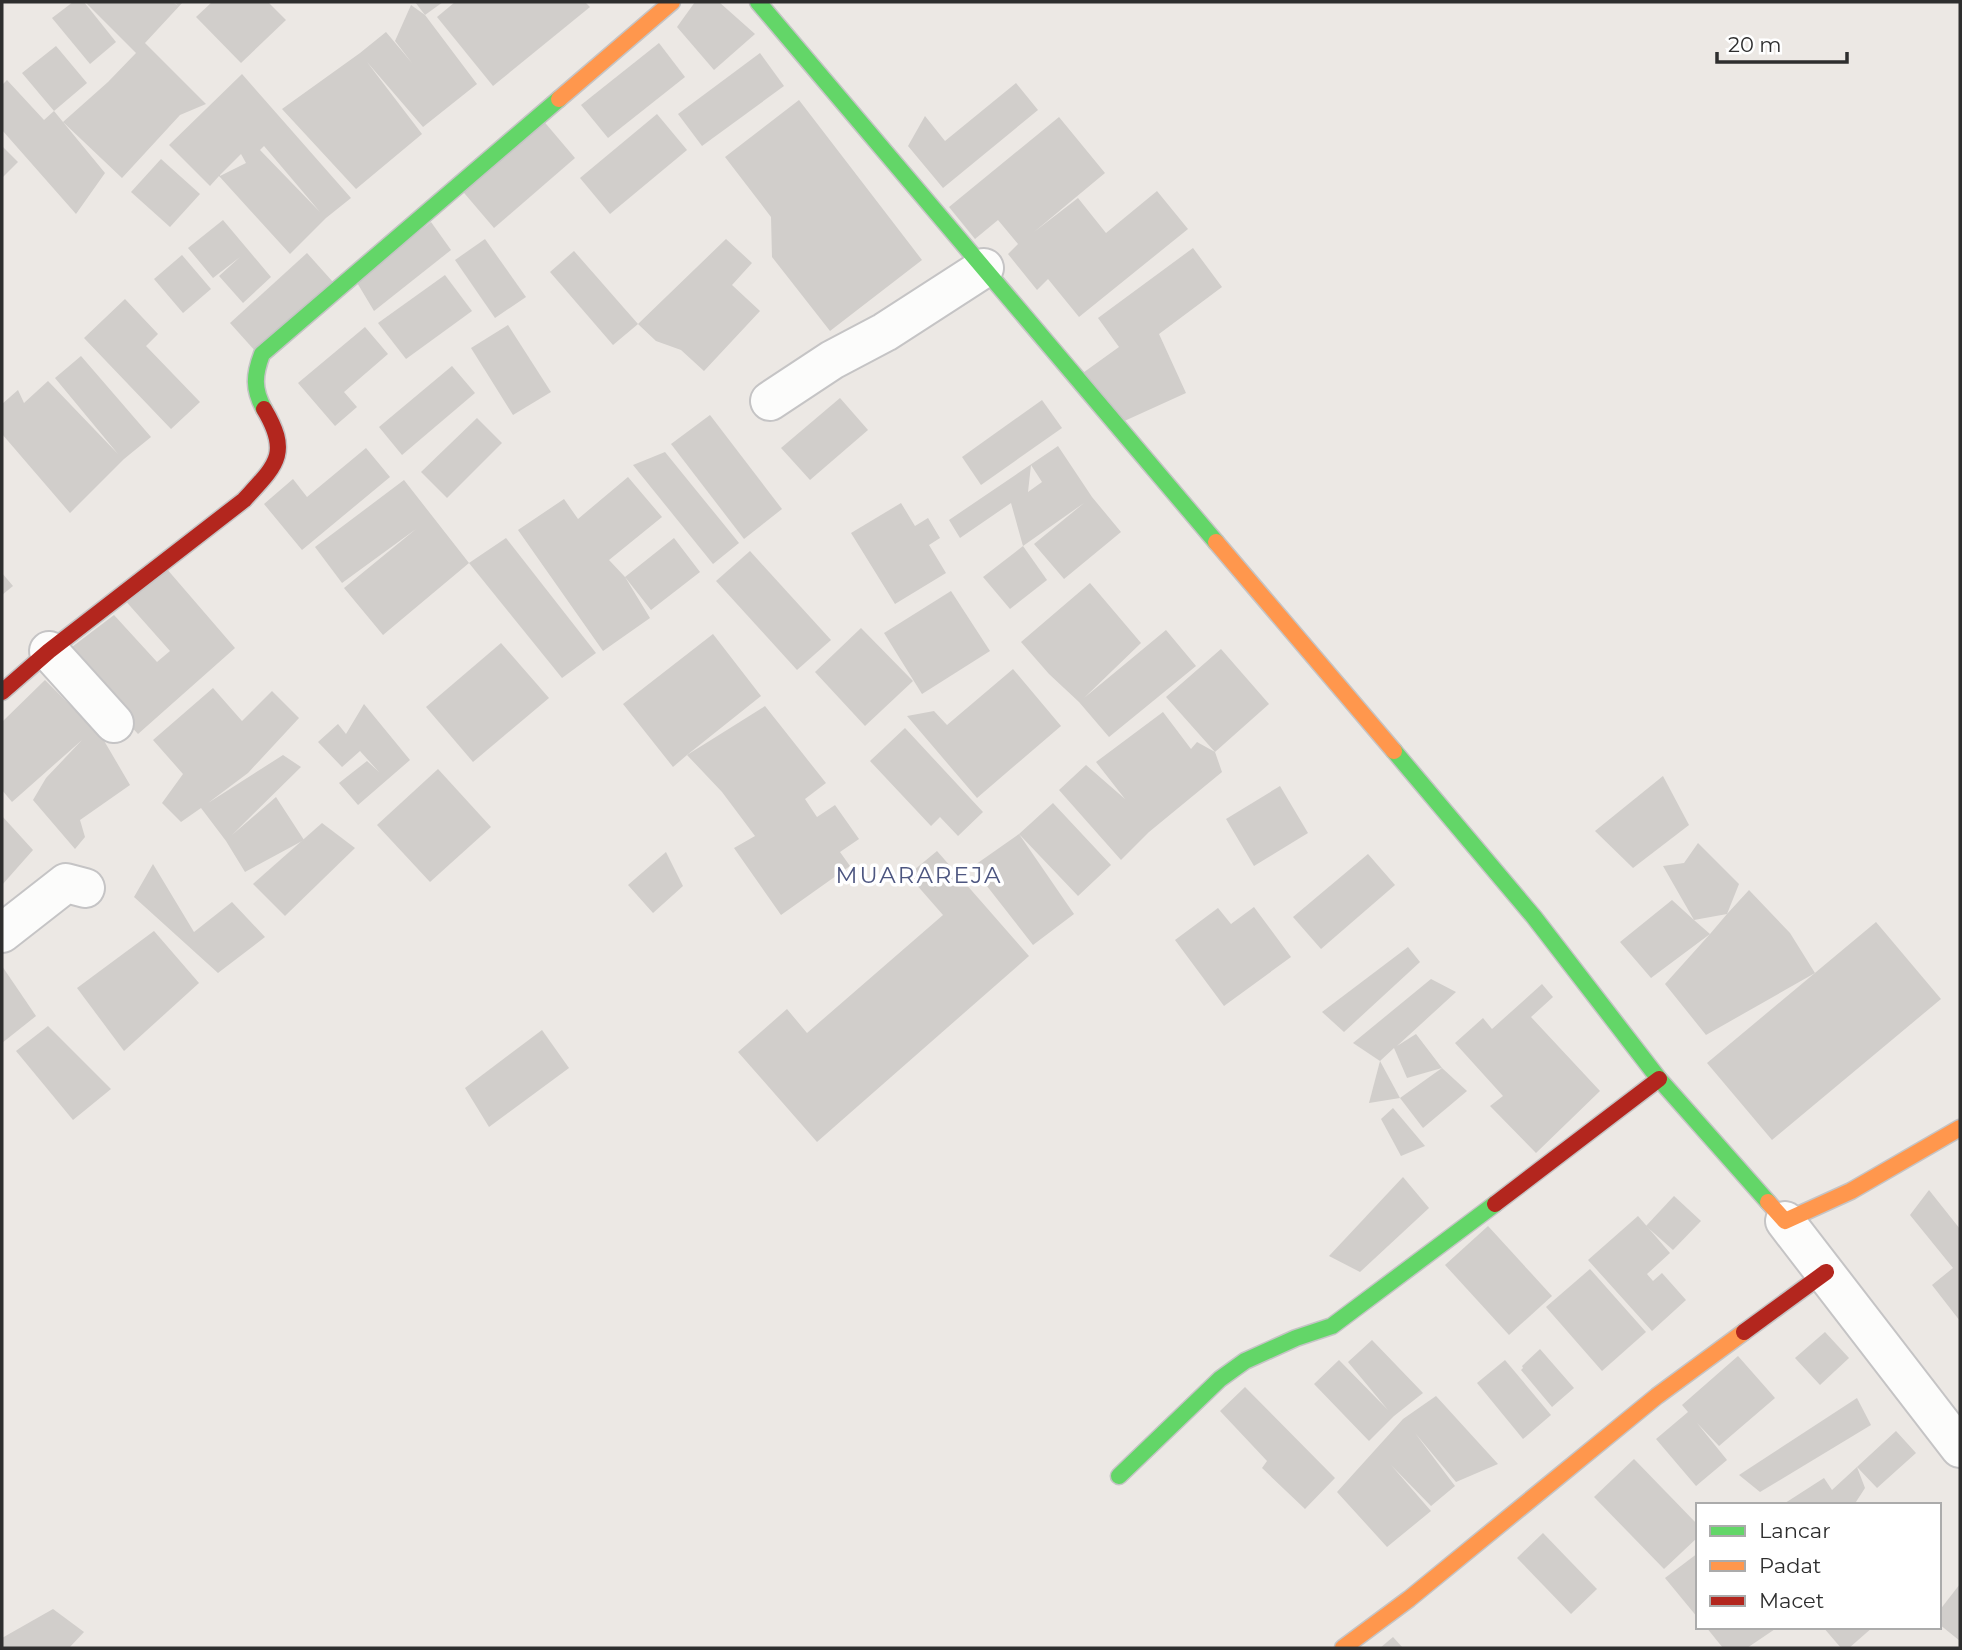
<svg xmlns="http://www.w3.org/2000/svg" width="1962" height="1650" viewBox="0 0 1962 1650" font-family="Montserrat,sans-serif">
	<style>
		.building { fill: #d1cecb; fill-rule: evenodd }
		.lines { fill: none; stroke-linecap: round; stroke-linejoin: round }
		.street-casing { stroke: #c5c4c5; stroke-width: 42 }
		.fast-casing { stroke: #c5c4c5; stroke-width: 19 }
		.slow-casing { stroke: #c5c4c5; stroke-width: 19 }
		.jam-casing { stroke: #c5c4c5; stroke-width: 19 }
		.street { stroke: #fcfcfb; stroke-width: 38 }
		.fast { stroke: #63d668; stroke-width: 16 }
		.slow { stroke: #ff974d; stroke-width: 16 }
		.jam { stroke: #b3261e; stroke-width: 16 }
		.labels { text-anchor: middle; dominant-baseline: central; stroke-width: 7; stroke-linejoin: round; paint-order: stroke }
		.quarter-label { font-size: 23px; letter-spacing: 2px; fill: #4d5680; stroke: #fff }
	</style>
	<rect width="100%" height="100%" fill="#ece8e4"/>
	<g class="building">
		<polygon points="73,2 84,2 116,42 90,64 52,18"/>
		<polygon points="85,2 173,2 178,6 174,2 183,2 145,43 206,104 180,115 122,178 63,122 105,173 76,214 2,130 2,85 7,80 44,120 54,111 22,73 56,46 87,83 54,111 63,122 108,82 136,53"/>
		<polygon points="212,2 268,2 286,20 241,63 196,17"/>
		<polygon points="415,2 443,2 425,15"/>
		<polygon points="455,2 585,2 590,7 493,86 437,17"/>
		<polygon points="695,2 719,2 755,34 714,70 677,27"/>
		<polygon points="411,5 425,15 477,84 423,127 367,62 422,134 356,189 282,109 360,53 386,32 412,63 395,41"/>
		<polygon points="659,43 685,77 608,138 581,105"/>
		<polygon points="760,53 784,86 702,146 678,114"/>
		<path d="M242 74 351 198 326 218 290 254 219 176 210 186 169 145ZM264 146 320 212 260 150ZM241 154 246 163 220 176V175Z"/>
		<polygon points="1016,83 1038,110 943,188 908,146 925,116 945,141"/>
		<polygon points="799,100 922,260 830,331 772,257 771,217 725,157"/>
		<polygon points="657,114 687,150 610,214 580,178"/>
		<polygon points="1059,117 1105,173 1034,232 1078,198 1106,233 1157,191 1188,229 1079,317 1048,279 1037,290 1008,254 1018,244 998,220 975,239 949,207"/>
		<polygon points="541,118 575,158 494,228 459,187"/>
		<polygon points="2,146 18,162 2,178"/>
		<polygon points="161,159 200,194 170,227 131,192"/>
		<polygon points="223,220 271,277 243,303 219,276 240,257 213,278 188,248"/>
		<polygon points="431,222 451,250 374,311 356,281"/>
		<polygon points="485,239 526,297 495,318 455,260"/>
		<polygon points="726,239 752,263 732,285 760,311 704,371 681,350 656,341 638,324"/>
		<polygon points="1193,248 1222,287 1159,334 1186,393 1120,423 1080,375 1119,347 1098,318"/>
		<polygon points="574,251 638,324 613,345 550,272"/>
		<polygon points="307,253 333,282 256,352 230,323"/>
		<polygon points="182,255 211,289 183,313 154,279"/>
		<polygon points="445,275 472,311 406,359 378,323"/>
		<polygon points="125,299 158,334 146,346 200,402 171,429 84,338"/>
		<polygon points="508,325 551,392 513,415 471,348"/>
		<polygon points="365,327 388,354 344,392 357,407 335,426 298,383"/>
		<polygon points="81,356 151,437 124,459 70,513 2,434 2,404 18,390 24,403 48,381 118,454 55,378"/>
		<polygon points="452,366 475,393 402,455 379,427"/>
		<polygon points="840,398 868,430 810,480 781,448"/>
		<polygon points="1042,400 1062,428 981,485 962,457"/>
		<polygon points="710,415 782,509 744,539 671,444"/>
		<polygon points="477,418 502,443 447,498 421,472"/>
		<path d="M1058 446 1092 497 1121 532 1064 579 1034 544 1084 503 1023 546 1011 503 960 538 949 520ZM1031 465 1042 482 1028 492Z"/>
		<polygon points="366,448 390,477 302,550 264,504 293,479 307,497"/>
		<polygon points="665,452 739,543 713,564 633,465"/>
		<polygon points="628,477 662,517 609,560 625,577 674,538 700,572 651,610 625,577 650,618 603,651 518,530 564,499 578,519"/>
		<polygon points="404,480 469,563 383,635 344,588 416,529 342,583 315,547"/>
		<polygon points="901,503 915,526 928,518 940,538 929,545 946,573 895,604 851,533"/>
		<polygon points="506,538 596,653 562,678 469,563"/>
		<polygon points="1023,546 1047,580 1010,609 983,577"/>
		<polygon points="750,551 831,640 797,670 716,581"/>
		<polygon points="166,568 235,648 138,734 64,653 114,615 157,662 170,651 123,598"/>
		<polygon points="2,573 13,586 2,595"/>
		<polygon points="1090,583 1141,643 1084,698 1166,630 1196,666 1109,737 1079,702 1049,674 1021,642"/>
		<polygon points="951,591 990,651 922,694 884,633"/>
		<polygon points="861,628 913,681 865,726 815,672"/>
		<polygon points="713,634 761,696 687,755 765,706 826,783 805,799 817,817 835,805 859,839 840,852 850,866 781,915 734,848 755,836 722,792 687,755 673,767 623,704"/>
		<polygon points="501,643 549,698 473,762 426,707"/>
		<polygon points="1221,649 1269,704 1215,752 1222,772 1149,832 1121,860 1059,790 1086,765 1125,799 1096,762 1163,712 1191,749 1197,742 1215,752 1166,697"/>
		<polygon points="1013,669 1061,726 977,798 907,716 934,711 947,725"/>
		<polygon points="45,680 94,729 96,727 130,785 80,820 85,837 75,849 33,800 46,778 82,740 12,802 2,790 2,722"/>
		<polygon points="213,688 242,721 272,691 299,718 248,773 208,803 283,755 301,767 232,835 276,797 304,840 245,872 226,841 201,808 181,822 162,803 183,774 153,740"/>
		<polygon points="364,704 410,760 358,805 339,783 367,761 379,772 360,751 342,767 318,742 338,724 346,734"/>
		<polygon points="905,728 983,812 958,836 940,817 931,826 870,761"/>
		<polygon points="438,769 491,827 430,882 377,825"/>
		<polygon points="1663,776 1689,825 1633,868 1595,831"/>
		<polygon points="1280,786 1308,833 1254,866 1226,819"/>
		<polygon points="1053,803 1111,865 1078,896 1019,834 1074,914 1033,945 972,867 1019,834"/>
		<polygon points="2,816 33,850 2,885"/>
		<polygon points="322,823 355,848 285,916 253,884"/>
		<path d="M1698 843 1739 884 1727 914 1749 890 1790 933 1815 973 1706 1035 1665 984 1710 934 1651 978 1620 942 1672 900 1694 920 1663 866 1684 863ZM1727 914 1710 934 1694 920Z"/>
		<polygon points="937,851 1029,956 817,1142 738,1052 787,1009 807,1033 943,915 908,875"/>
		<polygon points="666,852 683,886 653,913 628,885"/>
		<polygon points="1368,854 1395,885 1321,949 1293,917"/>
		<polygon points="153,864 194,932 232,902 265,937 218,973 134,897"/>
		<polygon points="1254,907 1291,957 1224,1006 1175,940 1218,908 1231,924"/>
		<polygon points="1876,922 1941,999 1772,1140 1707,1063"/>
		<polygon points="154,931 199,983 124,1051 77,988"/>
		<polygon points="1408,947 1420,962 1344,1032 1322,1012"/>
		<polygon points="2,966 36,1016 2,1043"/>
		<polygon points="1431,979 1456,992 1397,1046 1416,1034 1442,1068 1407,1078 1394,1048 1380,1061 1353,1043"/>
		<polygon points="1542,984 1553,997 1531,1017 1600,1091 1536,1153 1490,1106 1503,1096 1455,1043 1483,1018 1492,1029"/>
		<polygon points="48,1026 111,1089 73,1120 16,1051"/>
		<polygon points="542,1030 569,1068 489,1127 465,1088"/>
		<polygon points="1380,1061 1400,1098 1369,1103"/>
		<polygon points="1442,1068 1467,1091 1423,1128 1400,1098"/>
		<polygon points="1393,1108 1425,1146 1401,1156 1381,1119"/>
		<polygon points="1403,1177 1429,1208 1360,1272 1329,1256"/>
		<polygon points="1929,1190 1960,1229 1960,1321 1932,1285 1953,1268 1910,1215"/>
		<polygon points="1674,1196 1701,1221 1673,1250 1646,1226"/>
		<polygon points="1638,1216 1670,1253 1647,1274 1653,1281 1662,1273 1686,1300 1652,1331 1588,1260"/>
		<polygon points="1488,1226 1552,1296 1509,1335 1445,1265"/>
		<polygon points="1590,1269 1646,1332 1602,1371 1546,1307"/>
		<polygon points="1825,1332 1849,1358 1820,1385 1795,1358"/>
		<polygon points="1372,1340 1423,1393 1394,1416 1369,1441 1314,1384 1339,1360 1388,1410 1348,1362"/>
		<polygon points="1540,1349 1574,1388 1552,1407 1521,1370 1523,1368 1522,1366"/>
		<polygon points="1738,1356 1775,1398 1719,1446 1697,1423 1727,1460 1696,1486 1656,1439 1688,1412 1682,1405"/>
		<polygon points="1505,1360 1551,1415 1523,1439 1477,1383"/>
		<polygon points="1245,1387 1335,1478 1305,1509 1262,1468 1267,1461 1220,1411"/>
		<polygon points="1436,1396 1498,1464 1456,1482 1415,1433 1455,1486 1431,1506 1391,1465 1431,1511 1387,1547 1337,1492 1403,1419"/>
		<polygon points="1857,1398 1871,1425 1760,1492 1739,1475"/>
		<polygon points="1896,1431 1916,1453 1877,1488 1857,1467 1865,1488 1854,1505 1782,1505 1824,1478 1832,1490"/>
		<polygon points="1634,1459 1698,1525 1698,1537 1664,1569 1594,1497"/>
		<polygon points="1543,1533 1597,1589 1571,1614 1517,1558"/>
		<polygon points="1698,1553 1698,1618 1665,1578"/>
		<polygon points="1960,1584 1960,1641 1939,1624 1939,1611"/>
		<polygon points="53,1609 84,1632 69,1648 2,1648 2,1638"/>
		<polygon points="1706,1627 1778,1627 1747,1648 1723,1648"/>
		<polygon points="1823,1627 1873,1627 1849,1648 1841,1648"/>
		<polygon points="1393,1637 1403,1648 1380,1648"/>
	</g>
	<g class="lines">
		<g class="street-casing">
			<g id="street">
				<polyline points="770,401 832,360 885,332 984,268"/>
				<polyline points="49,651 114,723"/>
				<polyline points="2,933 66,883 85,888"/>
				<polyline points="1785,1221 1960,1448"/>
			</g>
		</g>
		<g class="fast-casing">
			<g id="fast">
				<polyline points="758,2 1216,542"/>
				<path d="M264 409C253 389 254 375 262 354L559 99"/>
				<polyline points="1394,751 1534,917 1659,1079 1768,1202"/>
				<polyline points="1119,1476 1220,1379 1245,1361 1296,1338 1332,1326 1495,1204"/>
			</g>
		</g>
		<g class="slow-casing">
			<g id="slow">
				<polyline points="559,99 672,2"/>
				<polyline points="1216,542 1394,751"/>
				<polyline points="1768,1202 1785,1221 1851,1191 1960,1128"/>
				<polyline points="1343,1648 1409,1599 1657,1396 1744,1332"/>
			</g>
		</g>
		<g class="jam-casing">
			<g id="jam">
				<path d="M2 692 49 651 244 500C276 465 291 454 264 409"/>
				<polyline points="1495,1204 1659,1079"/>
				<polyline points="1744,1332 1826,1272"/>
			</g>
		</g>
		<use href="#street" class="street"/>
		<use href="#fast" class="fast"/>
		<use href="#slow" class="slow"/>
		<use href="#jam" class="jam"/>
	</g>
	<g class="labels">
		<g class="quarter-label">
			<text x="919" y="875">MUARAREJA</text>
		</g>
	</g>
	<rect width="1962" height="1650" fill="none" stroke="#2e2e2e" stroke-width="7"/>
	<rect x="1696" y="1503" width="245" height="126" fill="#ffffff" stroke="#ababab" stroke-width="2"/>
	<rect x="1710" y="1526" width="35" height="10" fill="#63d668" stroke="#ababab" stroke-width="2"/>
	<text x="1759" y="1538" font-size="21" fill="#2e2e2e">Lancar</text>
	<rect x="1710" y="1561" width="35" height="10" fill="#ff974d" stroke="#ababab" stroke-width="2"/>
	<text x="1759" y="1573" font-size="21" fill="#2e2e2e">Padat</text>
	<rect x="1710" y="1596" width="35" height="10" fill="#b3261e" stroke="#ababab" stroke-width="2"/>
	<text x="1759" y="1608" font-size="21" fill="#2e2e2e">Macet</text>
	<path d="M1717 52v10h130v-10" fill="none" stroke="#2e2e2e" stroke-width="3.5"/>
	<text x="1728" y="52" font-size="21" fill="#2e2e2e" stroke="#ffffff" stroke-width="5" paint-order="stroke">20 m</text>
</svg>
